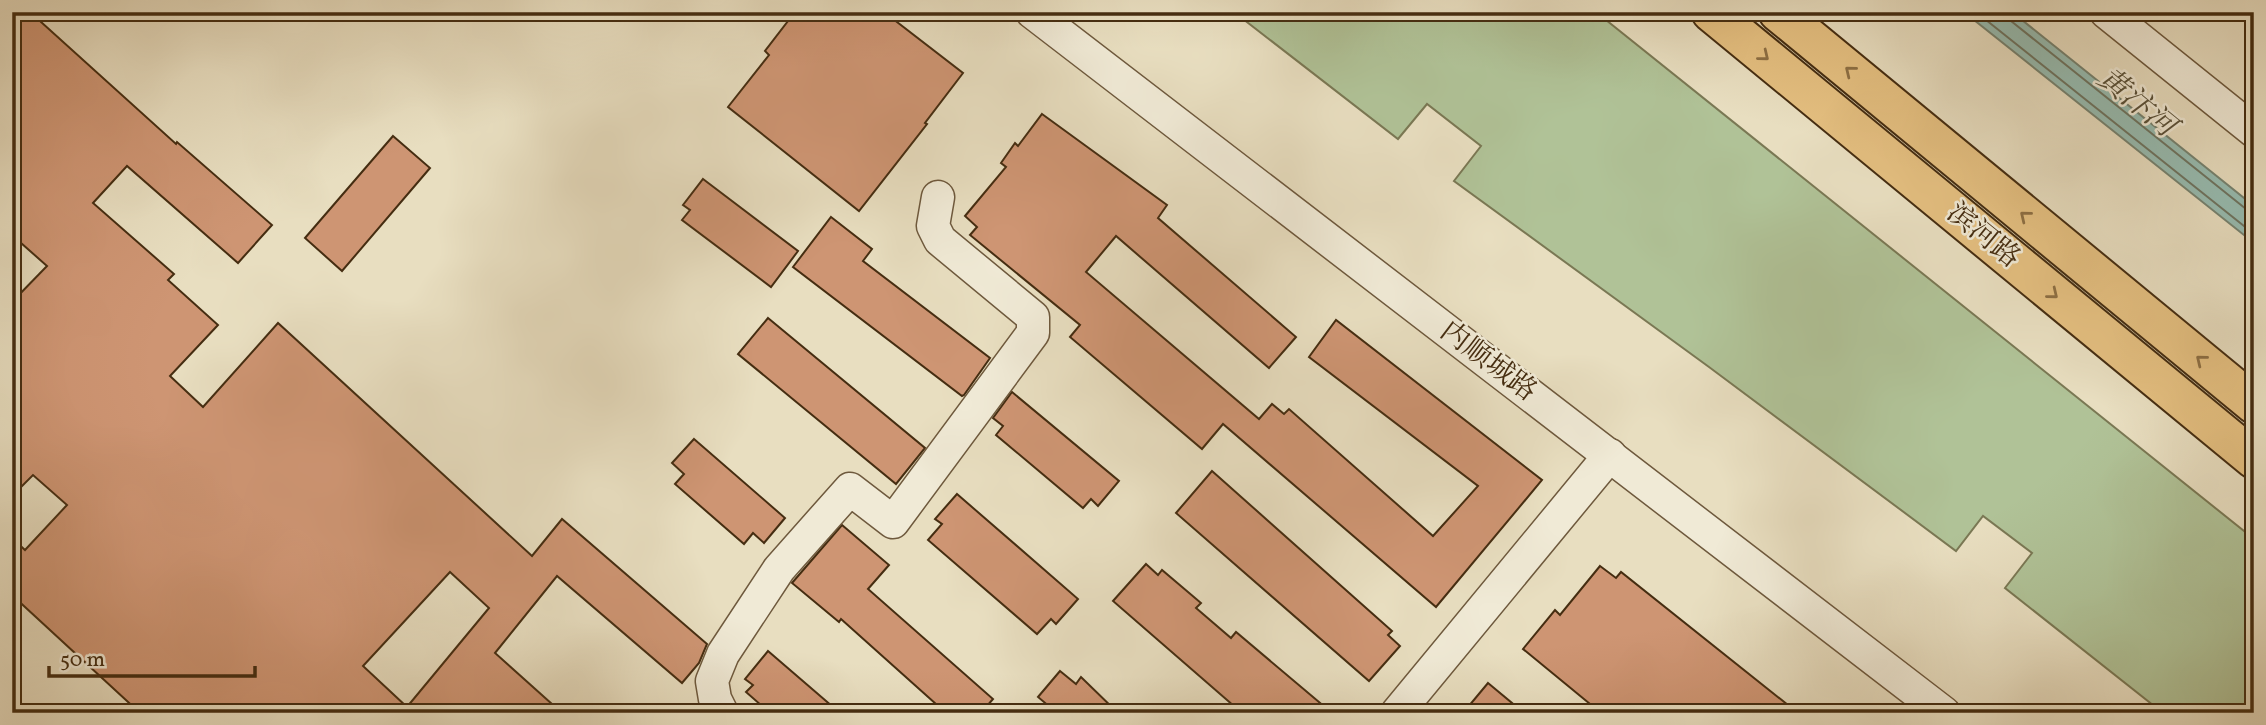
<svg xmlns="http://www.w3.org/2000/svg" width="2266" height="725" viewBox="0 0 2266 725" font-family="Vollkorn,'Noto Serif SC',serif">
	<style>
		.green { fill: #b0c297; stroke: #7a7854; stroke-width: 2 }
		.water { fill: #97bcb1; stroke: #768371; stroke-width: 2 }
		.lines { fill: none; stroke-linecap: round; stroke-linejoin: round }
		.shore { stroke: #6e7461; stroke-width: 2 }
		.building { fill: #ce9573; stroke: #452d11; stroke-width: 2; fill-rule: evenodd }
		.minor-casing { stroke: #6e593d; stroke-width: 35 }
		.major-casing { stroke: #452d11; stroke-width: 42 }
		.minor { stroke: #f0ead6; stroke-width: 32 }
		.major { stroke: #e4bf80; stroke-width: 38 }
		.oneway { stroke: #8d6f43 }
		.labels { text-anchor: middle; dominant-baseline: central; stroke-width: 5; stroke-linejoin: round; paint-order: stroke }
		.street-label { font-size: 28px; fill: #452d11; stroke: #f0ead6 }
		.water-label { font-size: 30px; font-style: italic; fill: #5a5139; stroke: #f0ead6 }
	</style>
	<rect width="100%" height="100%" fill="#e8dec0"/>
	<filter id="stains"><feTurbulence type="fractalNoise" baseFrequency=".00286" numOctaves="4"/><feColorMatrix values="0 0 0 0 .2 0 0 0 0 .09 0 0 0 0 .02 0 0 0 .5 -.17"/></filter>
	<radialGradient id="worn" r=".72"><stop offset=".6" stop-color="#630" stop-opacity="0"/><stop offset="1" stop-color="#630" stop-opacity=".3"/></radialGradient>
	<polygon class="green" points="1234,12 1596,12 2254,539 2254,713 2163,713 2005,588 2032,553 1983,516 1956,551 1709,367 1454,181 1481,146 1427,104 1398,139"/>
	<polygon class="water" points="1964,12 2012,12 2254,206 2254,243"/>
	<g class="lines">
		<g class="shore">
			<polyline points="1976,12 2254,234"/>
			<polyline points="2008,12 2011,21 2246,209 2254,210"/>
		</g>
	</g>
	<g class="building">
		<path d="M12 12H30L176 144 177 142 272 225 238 263 127 166 93 203 174 274 168 280 218 325 170 376 203 407 278 323 532 556 562 519 707 644 699 663 682 683 557 576 495 653 562 713H140L12 595V538L25 550 67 505 33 475 12 496V302L47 266 12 235ZM450 572 489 608 407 707 363 666Z"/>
		<polygon points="795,12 884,12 963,73 925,123 927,124 859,211 728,107 769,55 765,51"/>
		<polygon points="1042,114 1167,205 1158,218 1296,337 1269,368 1116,236 1086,272 1259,419 1272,404 1284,414 1289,409 1433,536 1478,486 1309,357 1336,320 1542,480 1436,607 1223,424 1202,449 1070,337 1080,325 970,235 977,227 965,216 1006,167 1001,163 1015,143 1018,146"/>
		<polygon points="393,136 430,168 342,271 305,238"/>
		<polygon points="703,179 798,251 771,287 682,220 690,210 683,205"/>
		<polygon points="831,217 872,249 863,261 990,358 964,395 962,396 793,267"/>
		<polygon points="768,318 925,448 896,484 738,354"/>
		<polygon points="1012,392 1119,481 1098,506 1091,499 1083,508 996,435 1003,426 993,418"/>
		<polygon points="694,439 785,518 764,543 753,533 744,544 675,484 684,474 672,463"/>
		<polygon points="1212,471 1392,631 1388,635 1400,646 1369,681 1176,513"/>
		<polygon points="957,494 1078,599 1056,624 1051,619 1037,634 928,540 942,524 935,519"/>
		<polygon points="842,525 889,565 868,589 993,699 981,713 946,713 841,619 839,622 792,583"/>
		<polygon points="1146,564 1158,575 1162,570 1201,603 1196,608 1231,638 1236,632 1332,713 1242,713 1113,601"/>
		<polygon points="1600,566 1616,578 1621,572 1798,713 1601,713 1523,649 1555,610 1560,615"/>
		<polygon points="768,651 840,713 770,713 746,692 753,685 745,679"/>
		<polygon points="1060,671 1076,684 1081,677 1118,713 1057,713 1038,697"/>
		<polygon points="1488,683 1524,713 1463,713"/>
	</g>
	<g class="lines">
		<g class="minor-casing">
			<g id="minor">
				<polyline points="1032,12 1944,713"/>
				<polyline points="2106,12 2254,131"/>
				<polyline points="722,713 715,699 712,681 723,654 779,569 850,489 893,522 1033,333 1033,317 940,240 933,226 938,197"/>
				<polyline points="1397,713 1610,455"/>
			</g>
		</g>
		<g class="major-casing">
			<g id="major">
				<polyline points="1711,12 2254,459"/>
				<polyline points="1778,12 2254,404"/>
			</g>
		</g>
		<use href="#minor" class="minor"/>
		<use href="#major" class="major"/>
	</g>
	<defs><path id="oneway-chevron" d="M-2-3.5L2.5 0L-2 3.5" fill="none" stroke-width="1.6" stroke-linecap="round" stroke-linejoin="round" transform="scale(1.75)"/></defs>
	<g class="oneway">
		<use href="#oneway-chevron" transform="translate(1764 56) rotate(39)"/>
		<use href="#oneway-chevron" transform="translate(1850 71) rotate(-141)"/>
		<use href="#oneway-chevron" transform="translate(2025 216) rotate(-141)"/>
		<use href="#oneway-chevron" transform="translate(2053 294) rotate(39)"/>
		<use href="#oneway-chevron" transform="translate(2201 360) rotate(-141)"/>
	</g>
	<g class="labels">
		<g class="street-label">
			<text transform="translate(1983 236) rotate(39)">滨河路</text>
			<text transform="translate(1488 362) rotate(37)">内顺城路</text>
		</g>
		<g class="water-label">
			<text transform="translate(2136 103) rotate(39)">黄汴河</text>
		</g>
	</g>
	<rect width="2266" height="725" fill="none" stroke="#e8dec0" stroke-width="42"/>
	<rect x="14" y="14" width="2238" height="697" fill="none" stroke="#452d11" stroke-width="3.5"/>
	<rect x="21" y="21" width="2224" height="683" fill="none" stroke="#452d11" stroke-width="2"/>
	<path d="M49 666v10h206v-10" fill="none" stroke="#452d11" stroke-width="3.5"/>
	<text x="60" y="666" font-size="21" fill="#452d11" stroke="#f0ead6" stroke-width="5" paint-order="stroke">50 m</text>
	<rect width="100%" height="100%" filter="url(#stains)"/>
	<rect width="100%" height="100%" fill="url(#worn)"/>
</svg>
